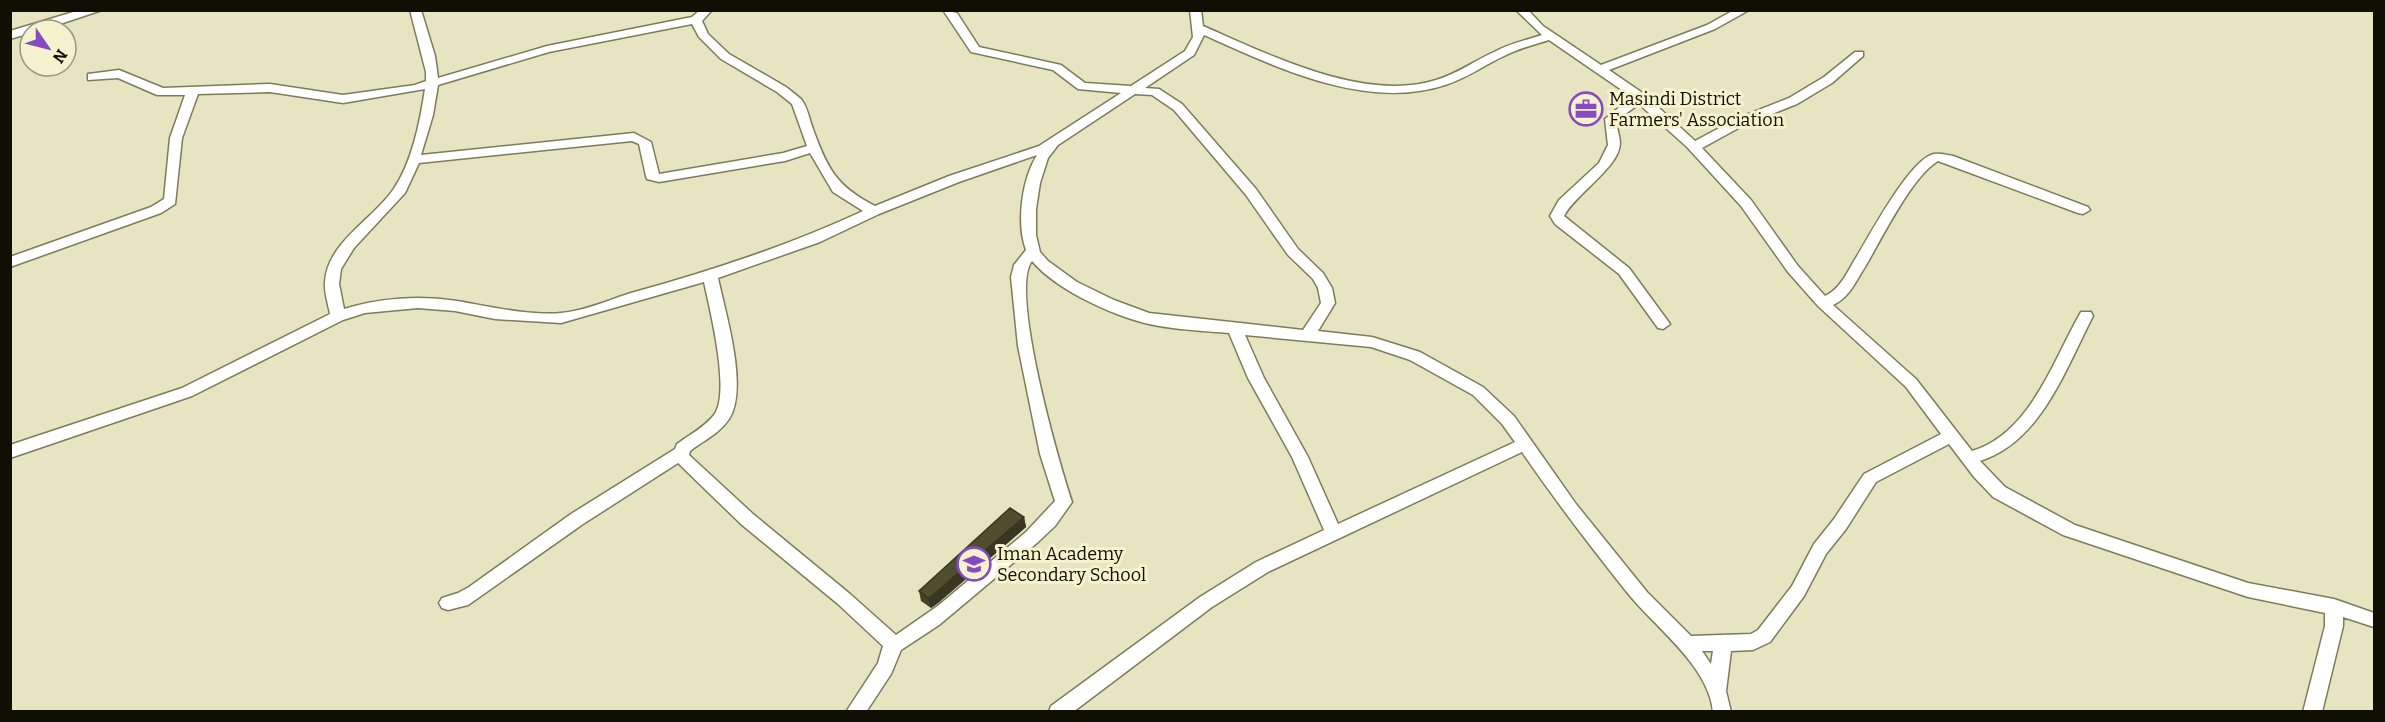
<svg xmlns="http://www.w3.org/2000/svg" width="2385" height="722" viewBox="0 0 2385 722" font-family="Bitter,serif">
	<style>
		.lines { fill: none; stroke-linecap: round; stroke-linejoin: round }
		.minor-casing { stroke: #7d7b5a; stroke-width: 3 }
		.major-casing { stroke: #7d7b5a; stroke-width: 3 }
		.minor { fill: #fff; fill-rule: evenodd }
		.major { fill: #fff; fill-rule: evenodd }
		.wall { fill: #454328 }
		.shaded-wall { fill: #383721 }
		.building { fill: #504e2f; stroke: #383721; stroke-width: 1.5 }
		.labels { text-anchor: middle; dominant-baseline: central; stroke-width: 6; stroke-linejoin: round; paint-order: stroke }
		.poi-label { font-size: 18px; fill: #100f04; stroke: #f5f2ce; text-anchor: start }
	</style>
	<rect width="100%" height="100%" fill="#e7e5c1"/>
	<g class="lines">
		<g class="minor-casing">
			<path id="minor" d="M410 10H421L435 56 438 78 547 46 692 17 700 10H712L702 21 708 34 729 54 786 87 801 99C808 108 809 119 813 129 827 168 836 186 875 206L949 176 1039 146 1121 93 1078 89 1053 70 971 52 943 10 957 13 979 47 1061 65 1085 83 1131 86 1185 51 1193 37 1190 10H1201L1203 26C1268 54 1364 103 1436 80 1457 74 1474 61 1494 52 1509 44 1526 40 1542 35L1516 10H1528L1543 26 1601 65 1707 25 1734 10H1749L1715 29 1609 70 1644 94 1695 141 1736 119 1789 98 1824 77 1855 52H1863V56L1832 83 1797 104 1744 125 1702 148 1751 200 1798 266 1825 296C1839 290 1847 273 1854 261 1868 239 1910 158 1934 154 1940 153 1947 155 1953 156L2088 207 2090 210 2083 214 2078 213 1938 161C1912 176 1881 240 1865 267 1856 281 1849 298 1833 305L1916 379 1972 451C2031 433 2053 360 2081 312H2091L2093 316C2066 368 2041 442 1980 461L2005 487 2075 525 2248 583 2334 599 2374 613V627L2343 617V626L2322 712H2303L2325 626V613L2248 597 2063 535 1993 497 1974 477 1949 444 1876 482 1846 529 1826 554 1804 596 1770 642 1753 650 1731 651 1726 691 1731 712H1713C1709 665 1653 626 1626 591 1590 546 1555 500 1522 452L1268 572 1212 607 1073 712H1049L1051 706 1200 597 1256 562 1324 530 1292 457 1248 378 1229 333C1206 331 1182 330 1159 326 1121 320 1057 291 1032 261 1009 290 1059 463 1072 502L1055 526 1038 542 939 625 901 650 891 674 866 712H846L878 663 883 646 838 604 741 524 678 463 583 524 468 605 448 610 442 608 439 603 442 598 458 593 469 587 571 514 675 449 677 444C689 435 705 427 714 415 731 393 710 310 704 282L561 323 495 319 455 311 418 308 365 313 343 320 192 396 10 458V445L182 388 330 314C328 303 324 292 325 282 327 243 373 219 393 190 412 163 420 122 425 89L343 103 270 92 198 94 182 138 175 204 161 213 10 267V257L151 207 164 199 170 138 185 95H157L118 78 88 80V74L119 70 163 88 270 84 343 95 415 85 426 81V72ZM692 24 699 37 721 59 777 92 792 104 807 146 783 153 659 174 651 142 634 133 421 155 433 115 438 85 549 52ZM1204 35C1276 67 1365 111 1445 85 1465 79 1483 66 1502 57 1517 49 1533 45 1549 40L1632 97 1605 119 1608 145 1599 163 1559 200 1550 216 1555 224 1619 274 1658 328 1663 329 1670 324 1629 268 1564 216C1575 194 1620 167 1620 143 1620 136 1616 128 1617 120L1639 104 1687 147 1741 206 1788 272 1818 306 1906 387 1941 434 1864 474 1834 519 1814 544 1792 586 1758 630 1751 634 1691 636 1647 592 1576 504 1514 416 1483 387 1420 352 1372 337 1318 331 1335 303 1332 288 1323 273 1298 249 1256 189 1182 104 1159 89 1145 88 1194 55ZM1135 94 1152 95 1174 110 1246 195 1288 255 1313 279 1318 288 1321 303 1303 330 1149 313 1114 300 1077 282 1048 261 1040 252 1036 235V209L1040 183 1048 158 1058 145ZM632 141 639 144 646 176 647 179 659 182 785 161 810 153 833 192 863 211C788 246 711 271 631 293 609 300 584 311 561 313 530 316 487 306 457 301 420 295 379 298 344 309L339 284 341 269 354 248 405 193 419 163ZM1037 155C1022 179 1016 223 1026 250L1014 265 1011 277 1018 346 1040 454 1055 501 1026 532 939 605 896 635 850 594 753 514 689 455 690 451C703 441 720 433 729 419 749 388 725 312 718 278L820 242 879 214 959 182ZM1245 335 1371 347 1410 360 1473 395 1502 424 1515 442 1338 524 1308 457 1264 378ZM1702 651H1713L1711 664Z"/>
		</g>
		<g class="major-casing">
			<polygon id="major" points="80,10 102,10 42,30 30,30 30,33 10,39 10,31"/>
		</g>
		<use href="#minor" class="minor"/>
		<use href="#major" class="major"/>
	</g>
	<polygon class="wall" points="1024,517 1026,527 938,603 931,608 921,601 919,591"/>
	<polygon class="shaded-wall" points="1024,517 1026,527 938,603 931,608 928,598"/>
	<polygon class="building" points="1010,508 1024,517 935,593 928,598 919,591"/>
	<defs>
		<g id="office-ring" transform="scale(1.725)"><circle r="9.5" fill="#f5f2ce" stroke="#864bc1" stroke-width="1.5"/><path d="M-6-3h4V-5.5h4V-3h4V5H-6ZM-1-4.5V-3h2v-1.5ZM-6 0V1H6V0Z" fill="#864bc1"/></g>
		<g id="school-ring" transform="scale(1.725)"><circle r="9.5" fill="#f5f2ce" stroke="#864bc1" stroke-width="1.5"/><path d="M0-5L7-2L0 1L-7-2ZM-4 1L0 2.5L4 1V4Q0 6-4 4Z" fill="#864bc1"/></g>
	</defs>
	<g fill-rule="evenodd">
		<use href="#office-ring" x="1586" y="109"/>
		<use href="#school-ring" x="974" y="564"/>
	</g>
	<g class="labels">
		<g class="poi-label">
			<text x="1609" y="99">Masindi District<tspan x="1609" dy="21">Farmers' Association</tspan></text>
			<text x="997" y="554">Iman Academy<tspan x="997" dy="21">Secondary School</tspan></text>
		</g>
	</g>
	<rect width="2385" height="722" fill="none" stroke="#100f04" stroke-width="24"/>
	<g transform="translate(48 48) rotate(125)"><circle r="28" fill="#f5f2ce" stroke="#99977d" stroke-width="1.5"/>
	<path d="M0-4.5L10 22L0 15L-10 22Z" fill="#864bc1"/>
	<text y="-9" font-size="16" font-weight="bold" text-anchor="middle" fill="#100f04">N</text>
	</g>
</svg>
